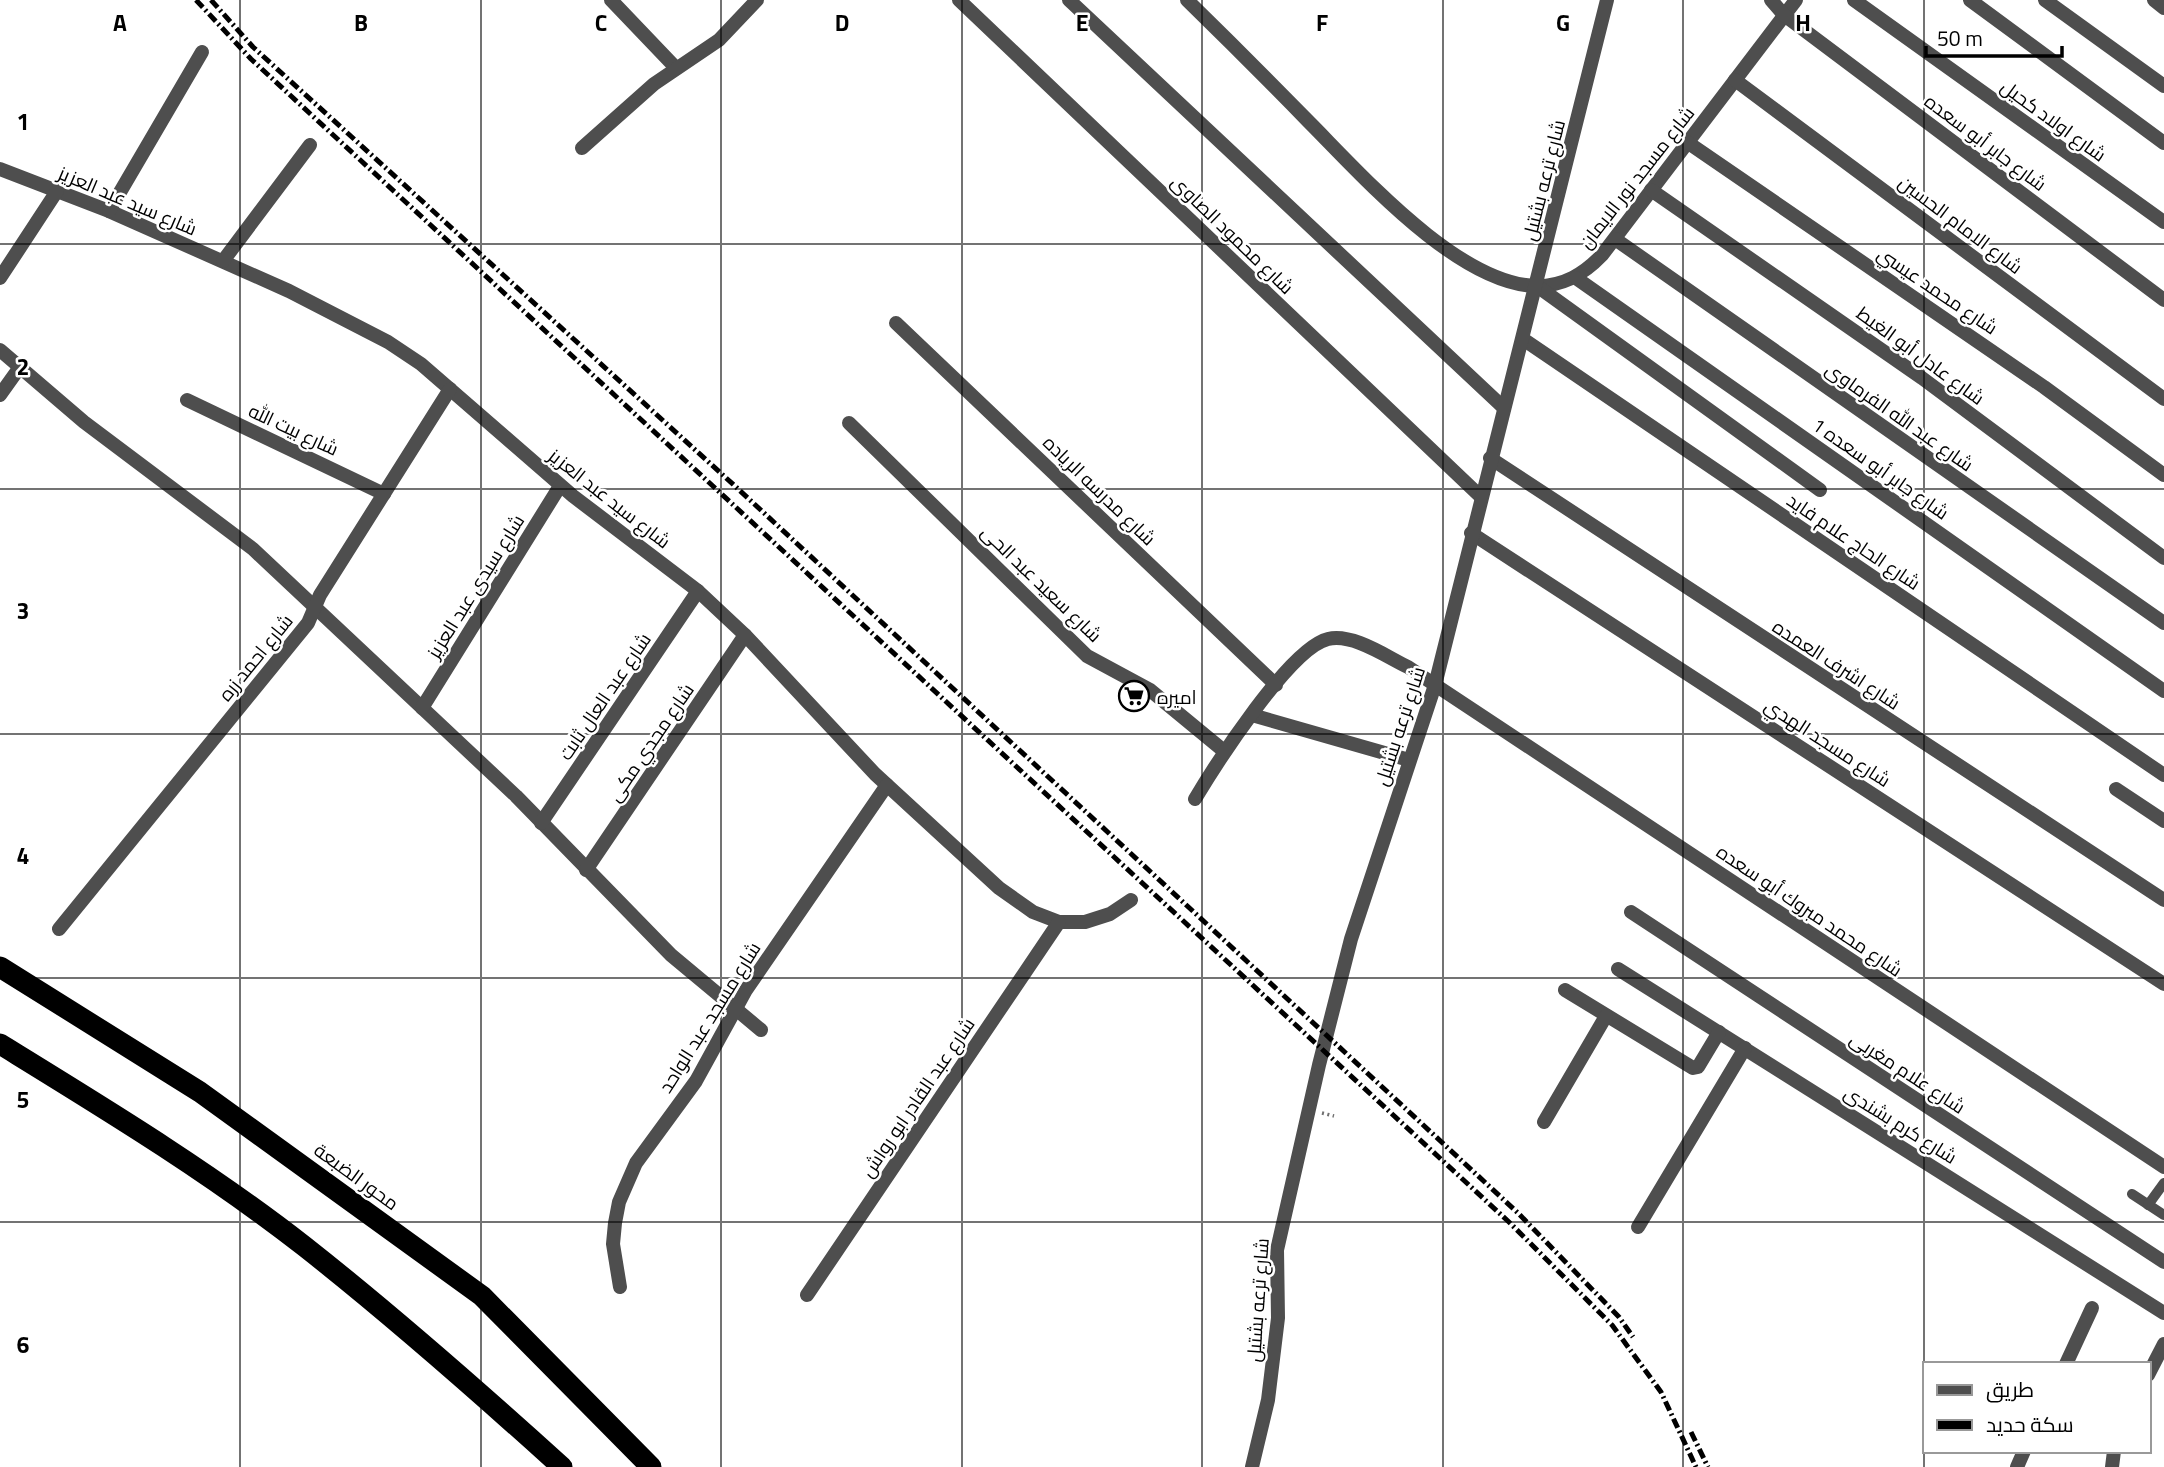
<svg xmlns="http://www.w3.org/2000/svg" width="2164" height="1467" viewBox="0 0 2164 1467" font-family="'Titillium Web',Cairo,sans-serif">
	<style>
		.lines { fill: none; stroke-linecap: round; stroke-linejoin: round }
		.path { stroke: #707070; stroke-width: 3.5; stroke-dasharray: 2 3.5; stroke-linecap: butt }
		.lane { stroke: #4e4e4e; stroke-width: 10 }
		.street { stroke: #4e4e4e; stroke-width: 14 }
		.highway { stroke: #000; stroke-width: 21 }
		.rail { stroke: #000; stroke-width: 5; stroke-dasharray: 10 3.5 2 3.5; stroke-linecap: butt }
		.grid { fill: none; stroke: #000; stroke-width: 2; stroke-opacity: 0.55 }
		.labels { text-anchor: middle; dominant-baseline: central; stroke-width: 5; stroke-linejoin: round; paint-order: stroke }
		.street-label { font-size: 19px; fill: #000; stroke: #fff }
		.poi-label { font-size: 19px; fill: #000; stroke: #fff; text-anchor: start }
		.grid-label { font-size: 23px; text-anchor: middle; font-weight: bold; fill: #000; stroke: #fff; stroke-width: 5; stroke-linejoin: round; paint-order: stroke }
	</style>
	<rect width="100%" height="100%" fill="#fff"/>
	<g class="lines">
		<polyline class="path" points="1322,1113 1334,1116"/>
		<g class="lane">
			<polyline points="2132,1194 2164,1215"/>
			<polyline points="2148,1205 2164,1183"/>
		</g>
		<g class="street">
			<polyline points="611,0 676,68"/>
			<polyline points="959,0 1480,496"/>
			<polyline points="1069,0 1504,408"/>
			<path d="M1187 0C1228 40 1268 80 1308 121 1360 173 1458 285 1537 286 1564 286 1584 274 1602 255L1796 0"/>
			<polyline points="1771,0 1784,15 2164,300"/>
			<polyline points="1854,0 2164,222"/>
			<polyline points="1970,0 2164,143"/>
			<polyline points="2045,0 2164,86"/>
			<polyline points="2154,0 2164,8"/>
			<polyline points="1735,80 2164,399"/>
			<polyline points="1687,142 2044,387 2164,475"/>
			<polyline points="582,148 654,84 719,40 757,0"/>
			<polyline points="0,169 109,211 289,291 388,342 421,364 573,496 698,591 745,635 875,774 999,888 1033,912 1059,922 1085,922 1110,914 1131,900"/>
			<polyline points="1651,190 1922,378 2164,558"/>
			<polyline points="109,211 202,52"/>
			<polyline points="1615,239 2164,623"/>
			<polyline points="223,261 310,145"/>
			<polyline points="0,278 57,191"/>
			<polyline points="1576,278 2164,691"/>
			<polyline points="1537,286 1820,490"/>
			<polyline points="896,323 1276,685"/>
			<polyline points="1523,339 2164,775"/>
			<polyline points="0,350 84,422 253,549 516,796 671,955 761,1030"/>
			<polyline points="0,395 20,367"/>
			<polyline points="187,400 384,494"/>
			<polyline points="849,423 1087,656 1150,690 1224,751"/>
			<polyline points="1490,458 2164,900"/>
			<polyline points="1471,533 2164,984"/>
			<polyline points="422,708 560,486"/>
			<polyline points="1252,715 1409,760"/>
			<polyline points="2116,789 2164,821"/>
			<path d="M1195 799C1216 764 1290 648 1328 639 1353 633 1387 657 1408 667L2164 1167"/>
			<polyline points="541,823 698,591"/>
			<polyline points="586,870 745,635"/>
			<polyline points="1631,912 2164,1262"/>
			<polyline points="59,929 308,623 320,595 450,389"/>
			<polyline points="1618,969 2164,1313"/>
			<polyline points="1565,990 1693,1068 1698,1067 1719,1032"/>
			<polyline points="1544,1122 1606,1016"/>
			<polyline points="1638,1227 1745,1048"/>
			<polyline points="620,1287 613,1244 615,1223 619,1202 636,1163 696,1081 746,990 887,785"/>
			<polyline points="807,1295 1059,922"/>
			<polyline points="2066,1364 2092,1308"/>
			<polyline points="2148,1375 2164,1344"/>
			<polyline points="1252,1467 1268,1400 1278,1318 1277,1250 1319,1065 1351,939 1435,685 1607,0"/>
			<polyline points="2017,1467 2024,1451"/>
			<polyline points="2112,1467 2114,1451"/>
		</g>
		<g class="highway">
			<polyline points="0,967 200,1092 482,1296 651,1467"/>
			<path d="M0 1044C104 1108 208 1171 304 1246 393 1316 478 1391 562 1467"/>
		</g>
		<g class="rail">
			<polyline points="196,0 251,59 1510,1223 1612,1325 1661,1392 1696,1467"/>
			<polyline points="211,0 253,47 736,487 1518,1213 1619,1317 1633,1337"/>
			<polyline points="1691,1432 1708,1467"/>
		</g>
	</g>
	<path class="grid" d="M240 0V1467M481 0V1467M721 0V1467M962 0V1467M1202 0V1467M1443 0V1467M1683 0V1467M1924 0V1467M0 244H2164M0 489H2164M0 734H2164M0 978H2164M0 1222H2164"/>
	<defs>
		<g id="supermarket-ring" transform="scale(1.575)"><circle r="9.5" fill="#fff" stroke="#000" stroke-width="1.5"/><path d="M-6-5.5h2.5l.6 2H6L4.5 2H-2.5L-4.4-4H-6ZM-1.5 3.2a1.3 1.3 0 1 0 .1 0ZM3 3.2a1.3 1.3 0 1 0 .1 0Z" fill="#000"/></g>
	</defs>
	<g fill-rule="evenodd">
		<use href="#supermarket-ring" x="1134" y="696"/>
	</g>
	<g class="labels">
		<g class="street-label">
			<text transform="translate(2054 120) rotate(36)">شارع اولاد كحيل</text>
			<text transform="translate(1986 142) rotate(37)">شارع جابر أبو سعده</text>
			<text transform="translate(1636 177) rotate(-52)">شارع مسجد نور الايمان</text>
			<text transform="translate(1543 180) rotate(-76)">شارع ترعه بشتيل</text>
			<text transform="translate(128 200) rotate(23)">شارع سيد عبد العزيز</text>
			<text transform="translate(1961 224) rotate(37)">شارع الامام الحسين</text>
			<text transform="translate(1233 234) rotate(44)">شارع محمود الصاوى</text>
			<text transform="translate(1938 290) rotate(34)">شارع محمد عيسي</text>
			<text transform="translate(1921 355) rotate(36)">شارع عادل أبو الغيط</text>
			<text transform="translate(1900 416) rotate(35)">شارع عبد الله الفرماوى</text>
			<text transform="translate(294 429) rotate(25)">شارع بيت الله</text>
			<text transform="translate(1881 468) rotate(35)">شارع جابر أبو سعده 1</text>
			<text transform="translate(1100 490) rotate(44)">شارع مدرسه الرياده</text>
			<text transform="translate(610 498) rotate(38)">شارع سيد عبد العزيز</text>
			<text transform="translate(1854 541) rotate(34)">شارع الحاج علام فايد</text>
			<text transform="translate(1042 583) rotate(44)">شارع سعيد عبد الحى</text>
			<text transform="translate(475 586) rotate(-58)">شارع سيدى عبد العزيز</text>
			<text transform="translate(255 657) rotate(-51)">شارع احمد زره</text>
			<text transform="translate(1837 664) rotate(33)">شارع اشرف العمده</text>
			<text transform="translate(604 696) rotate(-56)">شارع عبد العال ثابت</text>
			<text transform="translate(1399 726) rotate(-72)">شارع ترعه بشتيل</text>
			<text transform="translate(650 742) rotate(-56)">شارع مجدي مكى</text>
			<text transform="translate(1828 742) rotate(33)">شارع مسجد الهدي</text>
			<text transform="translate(1810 910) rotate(34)">شارع محمد مبروك أبو سعده</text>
			<text transform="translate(709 1017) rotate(-58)">شارع مسجد عبد الواحد</text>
			<text transform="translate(1908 1072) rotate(33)">شارع علام مغربى</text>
			<text transform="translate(917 1097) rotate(-56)">شارع عبد القادر ابو رواش</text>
			<text transform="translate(1901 1124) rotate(32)">شارع كرم بشندى</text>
			<text transform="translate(357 1176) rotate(36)">محور الضبعة</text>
			<text transform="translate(1257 1300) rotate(-86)">شارع ترعه بشتيل</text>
		</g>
		<g class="poi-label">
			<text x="1157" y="696">اميره</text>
		</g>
	</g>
	<g class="grid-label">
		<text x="120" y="31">A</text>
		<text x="361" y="31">B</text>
		<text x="601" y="31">C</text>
		<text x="842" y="31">D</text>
		<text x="1082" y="31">E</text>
		<text x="1322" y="31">F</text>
		<text x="1563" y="31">G</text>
		<text x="1803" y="31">H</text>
		<text x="23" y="130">1</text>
		<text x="23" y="375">2</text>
		<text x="23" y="619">3</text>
		<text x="23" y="864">4</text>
		<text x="23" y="1108">5</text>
		<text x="23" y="1353">6</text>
	</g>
	<rect x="1923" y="1362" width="228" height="91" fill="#ffffff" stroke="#999999" stroke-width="2"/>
	<rect x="1937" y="1385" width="35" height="10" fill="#4e4e4e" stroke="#999999" stroke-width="2"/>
	<text x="1986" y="1397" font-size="21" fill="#000000">طريق</text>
	<rect x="1937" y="1420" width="35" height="10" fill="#000000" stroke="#999999" stroke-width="2"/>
	<text x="1986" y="1432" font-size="21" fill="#000000">سكة حديد</text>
	<path d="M1926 46v10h136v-10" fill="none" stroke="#000000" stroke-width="3.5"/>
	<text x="1937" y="46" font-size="21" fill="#000000" stroke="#ffffff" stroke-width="5" paint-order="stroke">50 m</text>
</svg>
